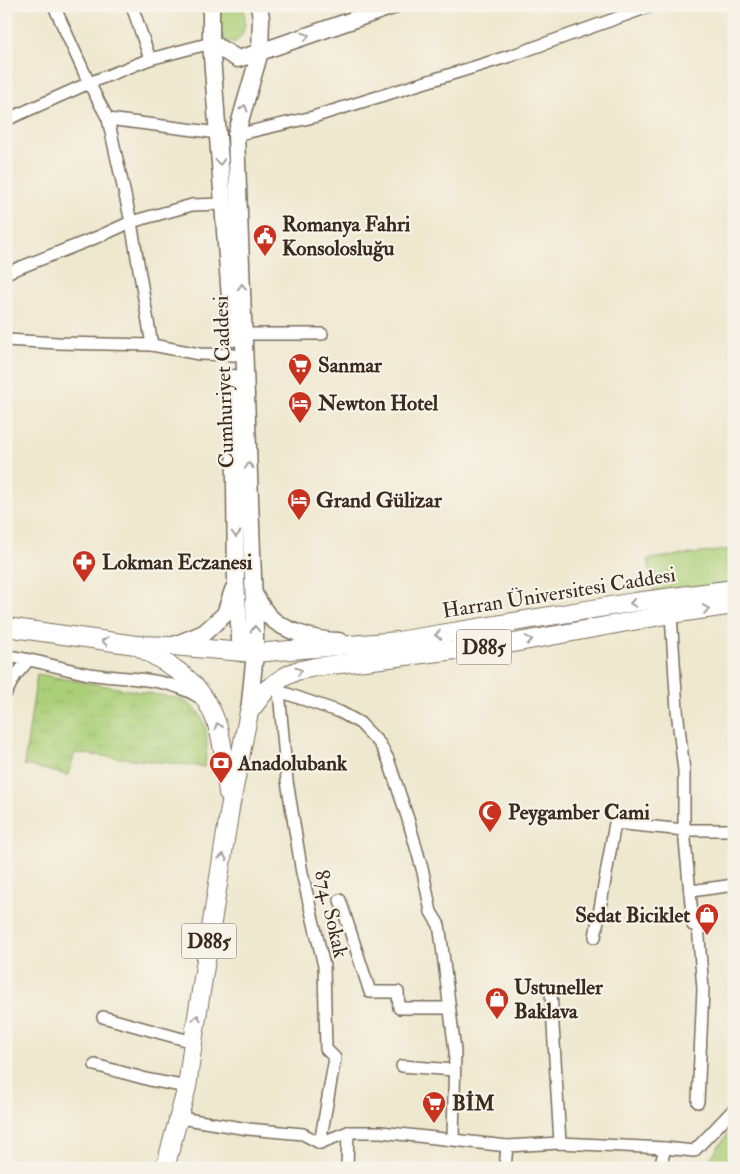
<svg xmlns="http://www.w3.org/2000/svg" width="740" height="1174" viewBox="0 0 740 1174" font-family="'IM FELL Double Pica',serif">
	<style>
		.grass { fill: #abcf78; stroke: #737c4b }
		.park { fill: url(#park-crowns); stroke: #737c4b }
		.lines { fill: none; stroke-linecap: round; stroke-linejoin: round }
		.stream { stroke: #77aae4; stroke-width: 4 }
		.minor-casing { stroke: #7a6c5c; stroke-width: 14 }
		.secondary-casing { stroke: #7a6c5c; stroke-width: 19 }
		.primary-casing { stroke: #7a6c5c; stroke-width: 20 }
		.minor { stroke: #fff; stroke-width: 11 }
		.secondary { stroke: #fff; stroke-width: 16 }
		.primary { stroke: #fff; stroke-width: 18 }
		.oneway { stroke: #a79f9a }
		.labels { text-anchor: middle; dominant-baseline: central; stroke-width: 4.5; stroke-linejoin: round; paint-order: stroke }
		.shield { fill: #f7f3e8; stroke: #73665b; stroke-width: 1 }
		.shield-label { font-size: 20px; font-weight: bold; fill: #3b2a1e }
		.poi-label { font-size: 21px; font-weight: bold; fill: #3b2a1e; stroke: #f7f3e8; text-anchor: start }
		.street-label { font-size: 21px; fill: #3b2a1e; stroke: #f7f3e8 }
	</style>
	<defs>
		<pattern id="park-crowns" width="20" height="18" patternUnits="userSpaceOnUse" patternTransform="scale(1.25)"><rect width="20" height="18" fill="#abcf78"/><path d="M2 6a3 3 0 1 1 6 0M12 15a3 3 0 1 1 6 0" fill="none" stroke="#94b267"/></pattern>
	</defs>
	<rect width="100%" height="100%" fill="#f7f3e8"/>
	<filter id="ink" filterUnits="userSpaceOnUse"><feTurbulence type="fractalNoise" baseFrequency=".02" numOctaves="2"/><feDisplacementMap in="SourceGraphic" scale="10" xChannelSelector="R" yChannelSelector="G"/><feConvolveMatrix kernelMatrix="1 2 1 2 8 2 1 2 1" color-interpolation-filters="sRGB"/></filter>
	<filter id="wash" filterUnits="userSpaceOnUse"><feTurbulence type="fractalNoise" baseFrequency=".0096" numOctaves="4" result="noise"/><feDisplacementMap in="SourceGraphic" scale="20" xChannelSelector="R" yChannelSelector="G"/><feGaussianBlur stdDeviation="1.12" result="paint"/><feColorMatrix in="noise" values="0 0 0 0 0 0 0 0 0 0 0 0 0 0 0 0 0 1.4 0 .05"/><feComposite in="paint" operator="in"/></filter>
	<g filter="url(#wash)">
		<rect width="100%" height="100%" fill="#eee8cf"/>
		<g class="grass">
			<path d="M216 6H243C246 20 247 34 234 43L221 38 217 31Z"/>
			<polygon points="734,549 734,583 654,594 648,559"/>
		</g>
		<g class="park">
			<path d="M37 674 182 699C187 703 194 707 198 712 210 728 207 748 205 767L75 753 68 775 24 765Z"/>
			<polygon points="734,1125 734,1168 703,1168"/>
		</g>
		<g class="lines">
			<polyline class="stream" points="729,1168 734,1159"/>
		</g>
	</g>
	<g filter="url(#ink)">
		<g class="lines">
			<g class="minor-casing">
				<g id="minor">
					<polyline points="54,6 89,83 108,119 131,222 152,345"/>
					<polyline points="132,6 150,59"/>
					<polyline points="108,119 218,133"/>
					<polyline points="6,120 89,83 150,59 211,43"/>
					<polyline points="236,135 313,117 513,55 651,6"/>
					<polyline points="6,273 100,236 131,222 192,205 223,204"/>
					<polyline points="243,334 322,334"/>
					<polyline points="6,340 58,343 152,345 199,354 234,355"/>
					<polyline points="671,614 677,710 684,771 684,830 693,925 698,926 703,989 698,1102"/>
					<path d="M6 656C34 659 62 669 89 674 126 680 165 676 197 696"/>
					<polyline points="6,693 15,676 28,661"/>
					<polyline points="691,891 734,885"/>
					<polyline points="340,900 370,992 398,992 399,1008 449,1008"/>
					<polyline points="595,937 615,823 684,830 734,830"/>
					<polyline points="551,992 560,1143"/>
					<polyline points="103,1017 193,1042"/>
					<polyline points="95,1065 150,1080 187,1087"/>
					<polyline points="402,1066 454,1070"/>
					<polyline points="180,1118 248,1129 303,1134 320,1143 348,1132 381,1132 507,1146 560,1143 665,1148 694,1151 734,1109"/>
					<polyline points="320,1143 335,1058 326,1049 324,966 302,873 287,781 279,691 340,712 360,723 380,744 388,759 408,819 423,872 431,912 439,925 441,938 455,1051 453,1139"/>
					<polyline points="347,1168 348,1132"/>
					<polyline points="505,1168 507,1146"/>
					<polyline points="660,1168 665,1148"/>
				</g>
			</g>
			<g class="secondary-casing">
				<g id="secondary">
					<polyline points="211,6 211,43 233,338"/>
					<polyline points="211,43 238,59 260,52 261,18 259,6"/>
					<polyline points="234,378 236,583 241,653"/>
					<path d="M254 594C258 600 262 608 267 614 281 631 318 641 339 641"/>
					<polyline points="172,646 204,633 225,614 233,590"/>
					<polyline points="249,712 255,653 255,630 236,135 260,52 393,6"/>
				</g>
			</g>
			<g class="primary-casing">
				<g id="primary">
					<polyline points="6,627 136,645 172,646 255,653 398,641 635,602 734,589"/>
					<path d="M136 645C151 654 168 663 182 674 222 706 223 747 228 793"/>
					<polyline points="165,1168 187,1087 193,1042 230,808 249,712 267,689 284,677 296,671 315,667 513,643 671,614 734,605"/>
				</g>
			</g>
			<use href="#minor" class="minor"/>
			<use href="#secondary" class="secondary"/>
			<use href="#primary" class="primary"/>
		</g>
		<defs><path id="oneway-chevron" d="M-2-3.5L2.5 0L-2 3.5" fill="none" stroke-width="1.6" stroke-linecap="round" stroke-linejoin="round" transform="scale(1.25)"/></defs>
		<g class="oneway">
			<use href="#oneway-chevron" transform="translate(306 36) rotate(-19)"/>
			<use href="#oneway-chevron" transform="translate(244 108) rotate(-74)"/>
			<use href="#oneway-chevron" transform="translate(220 162) rotate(86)"/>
			<use href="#oneway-chevron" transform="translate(242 287) rotate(-92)"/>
			<use href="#oneway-chevron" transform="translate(249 466) rotate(-93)"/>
			<use href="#oneway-chevron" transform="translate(236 534) rotate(89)"/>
			<use href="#oneway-chevron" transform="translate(633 603) rotate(171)"/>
			<use href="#oneway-chevron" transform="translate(706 609) rotate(-8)"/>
			<use href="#oneway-chevron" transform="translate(255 629) rotate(-91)"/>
			<use href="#oneway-chevron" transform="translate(438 635) rotate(171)"/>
			<use href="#oneway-chevron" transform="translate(529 640) rotate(-10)"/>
			<use href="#oneway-chevron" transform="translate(105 641) rotate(-172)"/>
			<use href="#oneway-chevron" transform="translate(299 671) rotate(-17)"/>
			<use href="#oneway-chevron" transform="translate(218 726) rotate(-109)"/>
			<use href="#oneway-chevron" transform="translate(223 857) rotate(-81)"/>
			<use href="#oneway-chevron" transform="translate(197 1018) rotate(-81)"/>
		</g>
	</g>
	<defs>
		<g id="civic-pin" transform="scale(1.25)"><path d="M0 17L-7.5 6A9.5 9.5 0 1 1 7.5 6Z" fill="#c8321e" stroke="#f7f3e8"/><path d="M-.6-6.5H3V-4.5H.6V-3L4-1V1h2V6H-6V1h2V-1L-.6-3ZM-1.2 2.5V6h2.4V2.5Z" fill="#fff"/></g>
		<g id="supermarket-pin" transform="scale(1.25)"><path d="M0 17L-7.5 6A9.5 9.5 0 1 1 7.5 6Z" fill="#c8321e" stroke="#f7f3e8"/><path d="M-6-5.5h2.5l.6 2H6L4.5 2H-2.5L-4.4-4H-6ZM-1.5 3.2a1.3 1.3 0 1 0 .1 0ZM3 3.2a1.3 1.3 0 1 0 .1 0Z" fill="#fff"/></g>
		<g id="hotel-pin" transform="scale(1.25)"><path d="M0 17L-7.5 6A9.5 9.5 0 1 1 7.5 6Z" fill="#c8321e" stroke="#f7f3e8"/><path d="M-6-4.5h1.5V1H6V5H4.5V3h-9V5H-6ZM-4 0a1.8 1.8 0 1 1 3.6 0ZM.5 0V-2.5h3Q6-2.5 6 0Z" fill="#fff"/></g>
		<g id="pharmacy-pin" transform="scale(1.25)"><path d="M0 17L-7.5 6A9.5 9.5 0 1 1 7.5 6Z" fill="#c8321e" stroke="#f7f3e8"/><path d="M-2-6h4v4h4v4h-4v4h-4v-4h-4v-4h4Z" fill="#fff"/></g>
		<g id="bank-pin" transform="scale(1.25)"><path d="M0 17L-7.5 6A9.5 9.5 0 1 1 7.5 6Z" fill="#c8321e" stroke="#f7f3e8"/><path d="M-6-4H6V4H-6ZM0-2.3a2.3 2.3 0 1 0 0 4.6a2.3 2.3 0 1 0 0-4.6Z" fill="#fff"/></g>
		<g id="mosque-pin" transform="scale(1.25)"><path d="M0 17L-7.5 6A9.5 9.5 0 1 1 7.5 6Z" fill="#c8321e" stroke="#f7f3e8"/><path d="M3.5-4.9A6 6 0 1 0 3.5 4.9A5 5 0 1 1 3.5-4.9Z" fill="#fff"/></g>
		<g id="shop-pin" transform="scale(1.25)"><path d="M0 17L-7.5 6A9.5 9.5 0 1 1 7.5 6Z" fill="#c8321e" stroke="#f7f3e8"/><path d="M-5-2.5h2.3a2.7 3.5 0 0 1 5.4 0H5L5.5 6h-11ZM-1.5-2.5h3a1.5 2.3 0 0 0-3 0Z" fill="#fff"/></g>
	</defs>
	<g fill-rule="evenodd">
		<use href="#civic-pin" x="265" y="236"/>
		<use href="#supermarket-pin" x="300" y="365"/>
		<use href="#hotel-pin" x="300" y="403"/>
		<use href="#hotel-pin" x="299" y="500"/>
		<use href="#pharmacy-pin" x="84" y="562"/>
		<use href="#bank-pin" x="221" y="763"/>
		<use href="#mosque-pin" x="490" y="812"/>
		<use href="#shop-pin" x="707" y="915"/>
		<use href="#shop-pin" x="497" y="999"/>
		<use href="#supermarket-pin" x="434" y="1103"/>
	</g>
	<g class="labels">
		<g class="shield">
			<rect x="456.5" y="629.5" width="55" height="35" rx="4"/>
			<rect x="181.5" y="923.5" width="55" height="35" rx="4"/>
		</g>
		<g class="shield-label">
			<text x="484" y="647">D885</text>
			<text x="209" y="941">D885</text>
		</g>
		<g class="poi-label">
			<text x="282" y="224">Romanya Fahri<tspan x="282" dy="24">Konsolosluğu</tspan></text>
			<text x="318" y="365">Sanmar</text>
			<text x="318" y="403">Newton Hotel</text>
			<text x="316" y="500">Grand Gülizar</text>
			<text x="102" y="562">Lokman Eczanesi</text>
			<text x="238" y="763">Anadolubank</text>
			<text x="508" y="812">Peygamber Cami</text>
			<text x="690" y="915" text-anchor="end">Sedat Biciklet</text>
			<text x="514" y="987">Ustuneller<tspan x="514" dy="24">Baklava</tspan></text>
			<text x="452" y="1103">BİM</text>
		</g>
		<g class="street-label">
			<text transform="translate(224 382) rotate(-92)">Cumhuriyet Caddesi</text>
			<text transform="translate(559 593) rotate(-9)">Harran Üniversitesi Caddesi</text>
			<text transform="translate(331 914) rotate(77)">874. Sokak</text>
		</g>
	</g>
	<rect width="740" height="1174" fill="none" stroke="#f7f3e8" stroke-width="25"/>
</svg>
